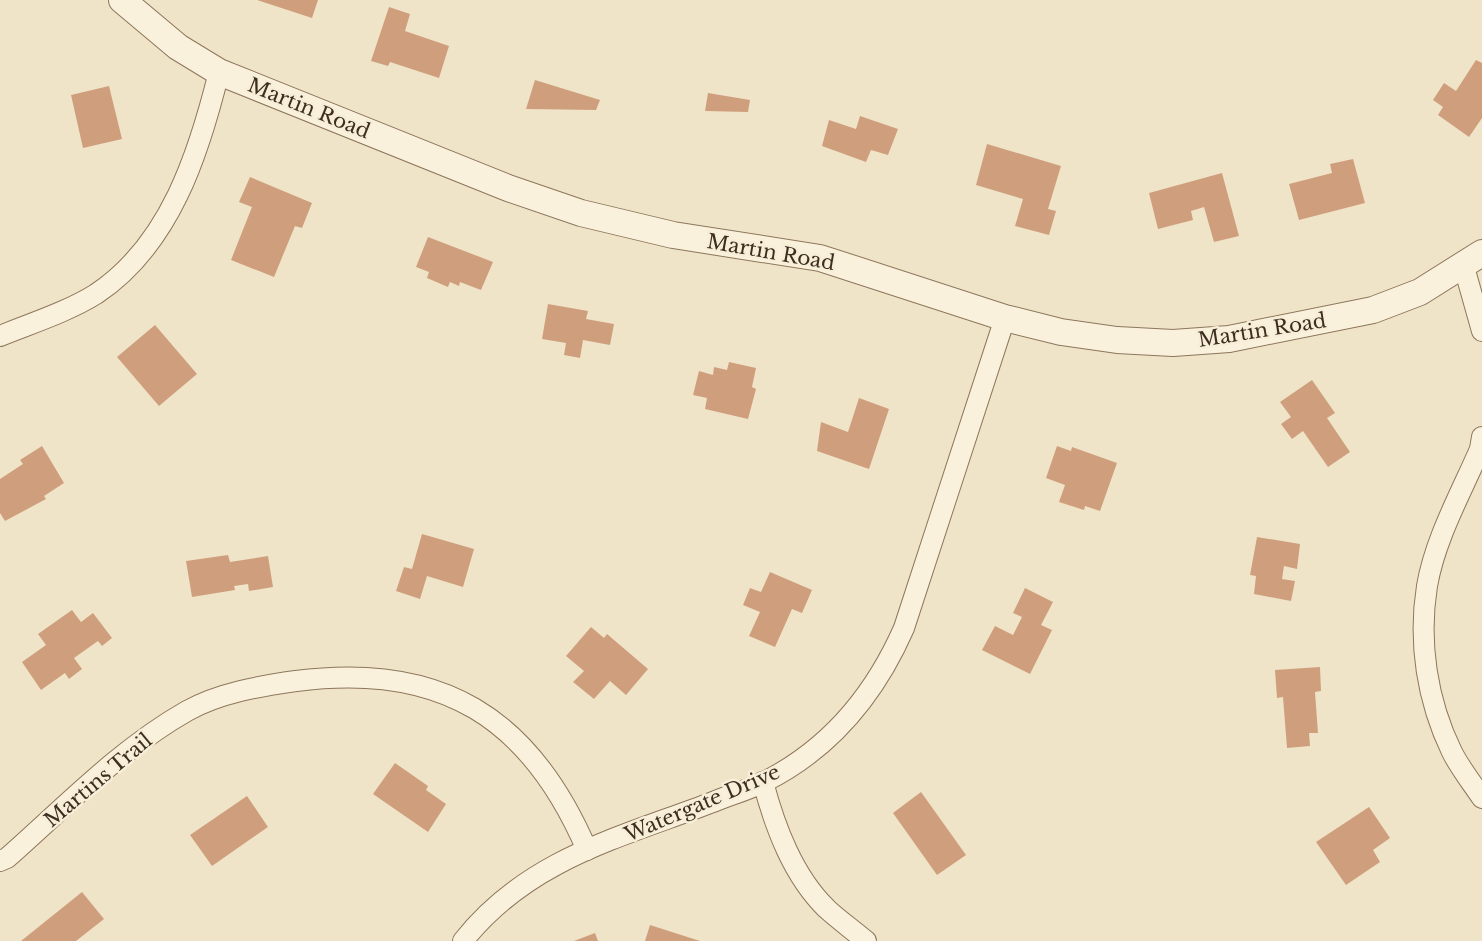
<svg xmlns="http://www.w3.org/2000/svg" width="1482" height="941" viewBox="0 0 1482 941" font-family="'Libre Baskerville',serif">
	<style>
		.building { fill: #cf9f7d }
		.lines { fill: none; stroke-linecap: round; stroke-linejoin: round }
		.minor-casing { stroke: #8d765c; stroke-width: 22 }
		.tertiary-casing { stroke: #8d765c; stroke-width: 28 }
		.minor { stroke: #faf1dc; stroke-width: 20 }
		.tertiary { stroke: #faf1dc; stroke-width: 26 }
		.labels { text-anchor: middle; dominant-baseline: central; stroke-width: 5; stroke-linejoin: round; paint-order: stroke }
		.street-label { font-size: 20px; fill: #3d2e20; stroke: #f7eed8 }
	</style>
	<rect width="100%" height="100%" fill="#f0e4c8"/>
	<g class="building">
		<polygon points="257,0 318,0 312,18"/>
		<polygon points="389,7 410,14 405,31 449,46 439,78 390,62 388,66 371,61"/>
		<polygon points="1476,60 1482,63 1482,118 1469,137 1438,115 1443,107 1433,100 1444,83 1456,91"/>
		<polygon points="535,80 600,100 596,110 526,109"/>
		<polygon points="109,86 122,139 83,148 71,95"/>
		<polygon points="708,93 750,100 748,112 705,111"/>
		<polygon points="860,116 898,129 888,155 871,150 866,162 822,146 829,120 856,129"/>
		<polygon points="987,144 1061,166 1048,209 1056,211 1049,235 1015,226 1023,199 976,185"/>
		<polygon points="1353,159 1365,203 1299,220 1289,184 1332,173 1330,164"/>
		<polygon points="1222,173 1239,236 1214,242 1204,207 1191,211 1193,220 1158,229 1149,193"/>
		<polygon points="250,177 312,203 302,228 295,226 274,277 231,260 252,207 239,202"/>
		<polygon points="428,237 493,262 481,290 460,282 459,286 450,282 448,287 427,278 429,272 416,267"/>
		<polygon points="548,304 588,311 586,319 614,324 610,345 583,340 580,358 564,355 566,343 542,339"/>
		<polygon points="155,325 197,374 159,406 117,357"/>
		<polygon points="729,362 756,368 752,387 756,389 748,419 705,409 707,398 693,395 699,371 713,375 714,367 727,370"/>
		<polygon points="1312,380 1335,413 1327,418 1350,452 1328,467 1303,431 1292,439 1281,424 1291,417 1280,402"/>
		<polygon points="859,398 889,409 869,469 817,451 821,422 848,432"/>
		<polygon points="42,446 64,483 44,496 46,499 5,521 0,513 0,479 23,464 20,460"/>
		<polygon points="1057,446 1071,451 1072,447 1117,463 1100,511 1085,506 1084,510 1059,502 1065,485 1046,478"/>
		<polygon points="422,534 474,549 463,587 427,576 420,599 396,591 404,567 412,569"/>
		<polygon points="1257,537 1300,544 1297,569 1284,566 1282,579 1295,581 1291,601 1254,594 1256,576 1250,575"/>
		<polygon points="228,555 230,562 268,556 273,587 249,591 248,584 234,586 235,590 192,597 186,561"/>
		<polygon points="770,572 812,590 802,613 792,609 775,647 749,636 760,612 743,605 750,588 761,592"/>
		<polygon points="1025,588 1053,602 1041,625 1052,630 1030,674 982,650 995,626 1013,635 1022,617 1013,613"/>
		<polygon points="72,610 81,622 93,613 112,638 102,646 98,641 74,658 82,669 69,679 65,673 41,690 22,662 46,645 38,634"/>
		<polygon points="591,627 604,638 607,634 648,669 626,695 610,681 594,699 573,682 584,671 566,656"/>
		<polygon points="1320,667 1321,691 1315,692 1318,733 1309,733 1310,746 1287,748 1283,697 1277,698 1275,670"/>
		<polygon points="395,763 428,786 426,790 446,804 428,832 373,794"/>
		<polygon points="921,792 966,855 937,875 893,813"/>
		<polygon points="247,796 268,827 212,866 190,835"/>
		<polygon points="1369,807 1390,838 1373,850 1380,862 1346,885 1316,842"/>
		<polygon points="82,892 104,919 76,941 21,941"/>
		<polygon points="650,925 700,941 645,941"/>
		<polygon points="595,933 598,941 574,941"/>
	</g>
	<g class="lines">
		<g class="minor-casing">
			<g id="minor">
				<polyline points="1464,267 1482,331"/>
				<path d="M0 336C32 323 67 312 96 294 170 245 199 153 219 72"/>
				<path d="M1482 437 1480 449C1461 493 1435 539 1427 586 1418 642 1427 701 1452 752 1460 768 1472 783 1482 798"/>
				<path d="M763 782C775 827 793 876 827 909 839 920 853 930 866 941"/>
				<path d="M0 861 7 858C65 807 120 749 187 711 219 693 260 686 296 681 441 662 530 717 587 850"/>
				<path d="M463 941C528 859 619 838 713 802 730 795 748 790 764 782 830 749 875 694 904 628L1005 318"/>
			</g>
		</g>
		<g class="tertiary-casing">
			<polyline id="tertiary" points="122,0 178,47 219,72 508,188 581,213 673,235 820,258 1005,318 1061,332 1117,340 1173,343 1229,339 1373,310 1420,292 1482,253"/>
		</g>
		<use href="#minor" class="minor"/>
		<use href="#tertiary" class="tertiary"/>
	</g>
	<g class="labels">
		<g class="street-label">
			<text transform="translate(309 108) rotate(22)">Martin Road</text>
			<text transform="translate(771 252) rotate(10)">Martin Road</text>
			<text transform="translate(1262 330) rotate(-9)">Martin Road</text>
			<text transform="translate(98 780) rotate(-40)">Martins Trail</text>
			<text transform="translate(702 803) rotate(-23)">Watergate Drive</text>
		</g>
	</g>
</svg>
